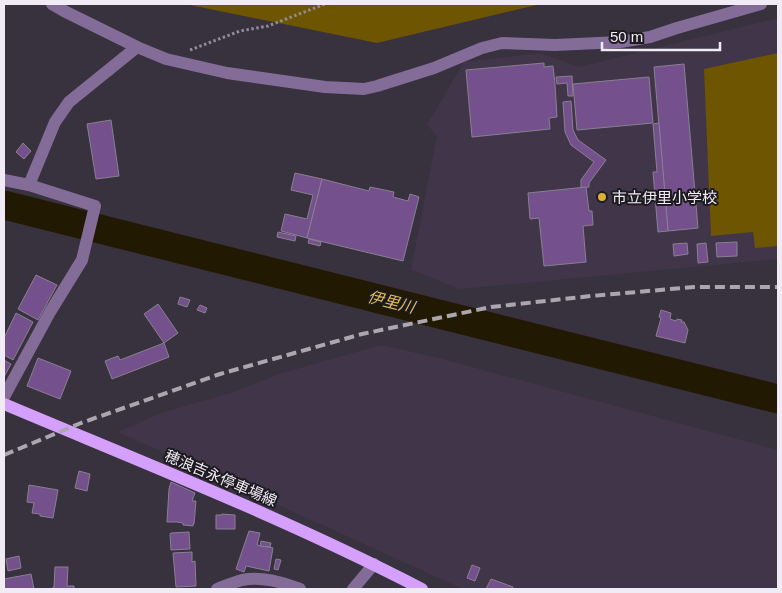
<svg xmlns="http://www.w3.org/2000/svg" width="782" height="593" viewBox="0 0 782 593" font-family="Arial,'Noto Sans JP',sans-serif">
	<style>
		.built { fill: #413649 }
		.green { fill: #6d5502 }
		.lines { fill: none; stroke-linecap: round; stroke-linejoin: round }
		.river { stroke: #221902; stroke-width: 29 }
		.building { fill: #74508d; stroke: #898090 }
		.path { stroke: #918b96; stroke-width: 3; stroke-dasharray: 2.5 2.5; stroke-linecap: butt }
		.minor { stroke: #846c98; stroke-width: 12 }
		.major { stroke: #d5a0fc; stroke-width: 12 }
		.rail { stroke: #aca6b1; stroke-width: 4; stroke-dasharray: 10 5; stroke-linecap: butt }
		.poi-dot { fill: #dbb233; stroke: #1d1a20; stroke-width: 2 }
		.labels { text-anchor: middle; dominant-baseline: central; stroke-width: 4; stroke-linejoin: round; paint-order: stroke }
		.poi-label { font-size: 15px; fill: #f0ebf4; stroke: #1d1a20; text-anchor: start }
		.street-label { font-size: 15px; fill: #f0ebf4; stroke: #1d1a20 }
		.water-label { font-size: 16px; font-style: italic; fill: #e4bf54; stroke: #1d1a20 }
	</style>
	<rect width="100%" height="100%" fill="#38313e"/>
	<g class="built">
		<polygon points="778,18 778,259 460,289 411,270 437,136 427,125 464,62 539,53 579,67"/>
		<polygon points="381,345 439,358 778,450 778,589 463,589 118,432 161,413 231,393 279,374"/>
	</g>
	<g class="green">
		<polygon points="185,4 541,4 377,43"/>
		<polygon points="778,53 778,246 755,248 753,232 711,236 704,69"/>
	</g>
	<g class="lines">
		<polyline class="river" points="4,205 778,399"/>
	</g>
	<g class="building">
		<polygon points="544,63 544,67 553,66 555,84 557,117 549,118 550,129 472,137 466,70"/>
		<polygon points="684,64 698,228 668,231 654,67"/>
		<polygon points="572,76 573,96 568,96 567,83 557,84 556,77"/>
		<polygon points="649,77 653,123 577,130 573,84"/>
		<polygon points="571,101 573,130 578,140 606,160 589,183 589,187 581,188 581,180 594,162 571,145 565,132 563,102"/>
		<polygon points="111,120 119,176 96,179 87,124"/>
		<polygon points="659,123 668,231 658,232 653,172 657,172 653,124"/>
		<polygon points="23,143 31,151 24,159 16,152"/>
		<polygon points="295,173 322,179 307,238 281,231 285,214 307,219 313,195 291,190"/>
		<polygon points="322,179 369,191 370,187 394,192 393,197 408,201 410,194 419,197 403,261 307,238"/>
		<polygon points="586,187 589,211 592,211 593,225 583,226 586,262 544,266 539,218 530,219 528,193"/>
		<polygon points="278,232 296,236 295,241 277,237"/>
		<polygon points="309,239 321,242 320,246 308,243"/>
		<polygon points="737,242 737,256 717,257 716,243"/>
		<polygon points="687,243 688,254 674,256 673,244"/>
		<polygon points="706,243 708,262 698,263 697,244"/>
		<polygon points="36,275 57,285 38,320 18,309"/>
		<polygon points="180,297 190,300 187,307 178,304"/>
		<polygon points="158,304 178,333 164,343 144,314"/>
		<polygon points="200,305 207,308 205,313 197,310"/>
		<polygon points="661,310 671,313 670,319 676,321 677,319 682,320 681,322 684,322 688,330 685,343 656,336 661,318 659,317"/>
		<polygon points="16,313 33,322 13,360 4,355 4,338"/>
		<polygon points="164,343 169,357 112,379 105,361 118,356 120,360"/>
		<polygon points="38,358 71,371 60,399 27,386"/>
		<polygon points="4,360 11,364 4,377"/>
		<polygon points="79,471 90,474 87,491 75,488"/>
		<polygon points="171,482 195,493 192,501 196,501 194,524 193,524 193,526 183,525 183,523 177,522 167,522 169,489"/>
		<polygon points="29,485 58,490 53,518 40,516 40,514 32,513 34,503 27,502"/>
		<polygon points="222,514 235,515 235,529 216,529 216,515 221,515"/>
		<polygon points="249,531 260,533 257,545 273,548 269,571 246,566 244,572 236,569"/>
		<polygon points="189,532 190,549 171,550 170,534 171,533"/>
		<polygon points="261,541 271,543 270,547 260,546"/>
		<polygon points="192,552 192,562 195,561 196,586 176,587 173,553"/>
		<polygon points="19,556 21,568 8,571 6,559"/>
		<polygon points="276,559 281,560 278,570 274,569"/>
		<polygon points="472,565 480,568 475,581 467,578"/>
		<polygon points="55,567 68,567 67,586 74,586 74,589 53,589 53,587 54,587"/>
		<polygon points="31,574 34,589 4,589 4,579"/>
		<polygon points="491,579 513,587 512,589 486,589"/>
	</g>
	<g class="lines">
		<polyline class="path" points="190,50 240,31 268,26 325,4"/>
		<g class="minor">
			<polyline points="52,4 64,11 137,47 166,59 227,73 325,87 364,89 377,86 434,68 482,48 502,43 555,45 620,42 650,37 677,28 761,4"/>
			<polyline points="4,180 29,185 95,206 82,260 50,312 4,397"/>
			<polyline points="29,185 55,122 69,102 137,47"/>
			<path d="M217 589C225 586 234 582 242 580 262 576 281 582 300 589"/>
			<polyline points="353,589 374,564"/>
		</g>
		<path class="major" d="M4 404C144 463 287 519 422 589"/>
		<polyline class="rail" points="4,455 81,423 220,374 362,334 491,307 591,296 694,287 778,287"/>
	</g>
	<circle class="poi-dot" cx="602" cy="197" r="5"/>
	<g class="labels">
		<g class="poi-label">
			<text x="612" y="197">市立伊里小学校</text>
		</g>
		<g class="street-label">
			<text transform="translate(221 478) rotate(23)">穂浪吉永停車場線</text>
		</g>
		<g class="water-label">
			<text transform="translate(391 302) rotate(14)">伊里川</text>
		</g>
	</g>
	<rect width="782" height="593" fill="none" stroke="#f0ebf4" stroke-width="10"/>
	<path d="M602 42v8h118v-8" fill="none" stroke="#f0ebf4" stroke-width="2.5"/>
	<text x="610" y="42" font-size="15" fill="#f0ebf4" stroke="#1d1a20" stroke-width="4" paint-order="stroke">50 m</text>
</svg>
